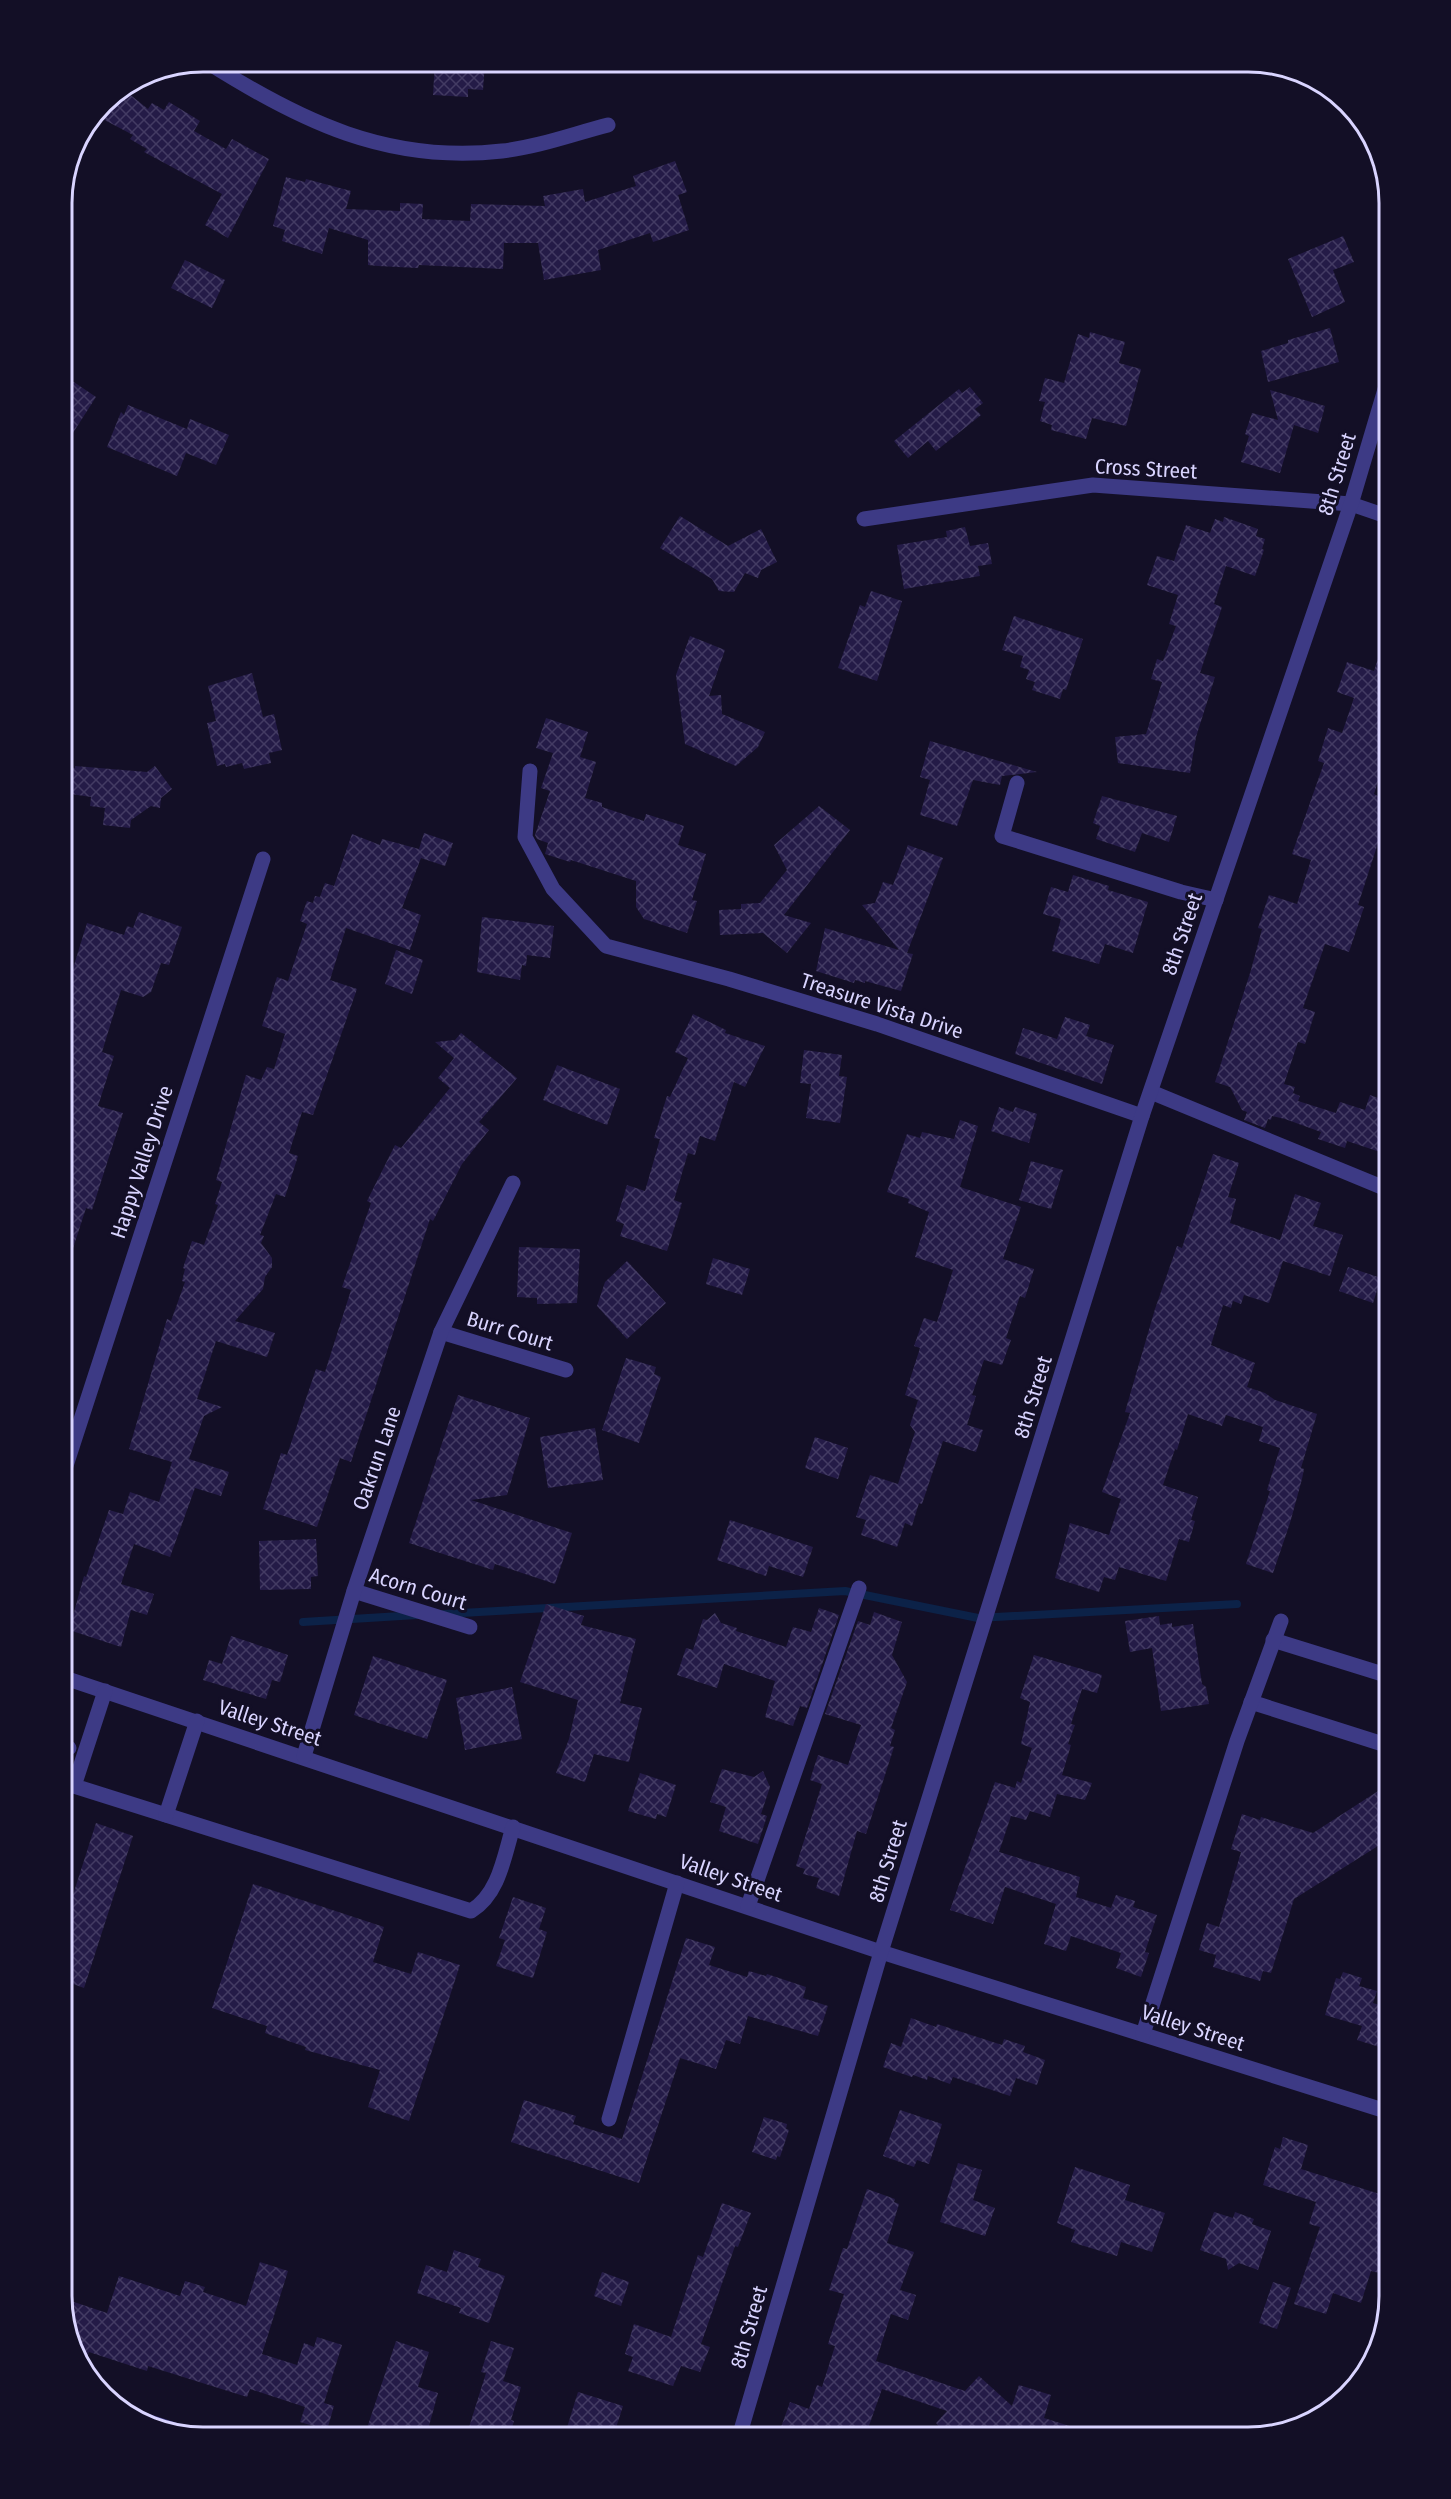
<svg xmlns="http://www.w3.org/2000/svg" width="1451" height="2499" viewBox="0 0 1451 2499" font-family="'Fira Sans Condensed',sans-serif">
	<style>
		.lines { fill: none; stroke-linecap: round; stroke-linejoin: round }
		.stream { stroke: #0c2248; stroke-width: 8 }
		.building { fill: url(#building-cross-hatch) }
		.minor { stroke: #3d3a85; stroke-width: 15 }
		.labels { text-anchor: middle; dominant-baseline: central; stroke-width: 6; stroke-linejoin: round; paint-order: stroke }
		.street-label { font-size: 21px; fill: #d9d4ff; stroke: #130f26 }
		.rim { fill: none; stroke: #d9d4ff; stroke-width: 3 }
	</style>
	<defs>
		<pattern id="building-cross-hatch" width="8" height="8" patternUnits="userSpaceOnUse" patternTransform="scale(1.5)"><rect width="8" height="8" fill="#241b47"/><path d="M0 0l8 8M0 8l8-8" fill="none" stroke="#433b63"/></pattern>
	</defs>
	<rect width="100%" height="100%" fill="#130f26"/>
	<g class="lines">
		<g class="stream">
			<polyline points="444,1614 845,1591 978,1618 1237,1604"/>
			<polyline points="303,1622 417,1615"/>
		</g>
	</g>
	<g class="building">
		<polygon points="435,62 485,62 483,90 468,89 468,97 433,95"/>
		<polygon points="123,89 148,109 152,103 164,110 169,102 200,121 194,131 226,149 232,139 269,159 228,238 205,225 222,194 144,152 147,149 130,139 133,135 95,115 103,103"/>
		<polygon points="675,161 687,192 678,195 689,230 653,242 650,233 598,250 601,270 544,280 538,243 504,243 503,269 419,265 418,268 378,266 368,265 368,240 329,228 322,254 282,241 285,230 273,226 286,177 305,182 306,179 351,191 346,209 400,211 400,203 423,204 422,219 470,221 471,204 545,206 543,196 583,189 585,202 636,186 633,176"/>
		<polygon points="1343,236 1354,262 1333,270 1345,302 1312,317 1288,259"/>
		<polygon points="185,260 225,280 212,308 171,288"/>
		<polygon points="1330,328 1339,362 1268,382 1261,351 1288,343 1288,340"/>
		<polygon points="1090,332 1125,342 1119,363 1141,369 1126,426 1092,418 1086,439 1051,430 1052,425 1040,421 1045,402 1039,401 1045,378 1064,383 1078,334 1089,338"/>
		<polygon points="62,374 96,397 62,450"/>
		<polygon points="970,387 983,403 975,409 981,415 936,451 928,441 908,458 894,441 959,389 962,393"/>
		<polygon points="1270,390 1325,406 1318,433 1294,425 1280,473 1241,462 1249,436 1245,434 1252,413 1278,420"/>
		<polygon points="128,405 187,429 190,419 229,435 216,465 186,453 177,476 107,447 121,412 124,415"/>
		<polygon points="680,516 728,546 761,529 777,562 761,570 758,578 745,573 734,592 719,591 712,579 660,548"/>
		<polygon points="1224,517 1258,529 1256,536 1265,539 1262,549 1264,550 1255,576 1226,566 1214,604 1222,607 1200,673 1215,677 1196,737 1190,773 1118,763 1115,737 1146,734 1162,682 1151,679 1157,659 1163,661 1176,626 1169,624 1178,595 1147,585 1157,556 1174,561 1186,525 1210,533 1215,519 1223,522"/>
		<polygon points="965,527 970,546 988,543 992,564 978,566 980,576 904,589 897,545 947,537 946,531"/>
		<polygon points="871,591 902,601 877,681 838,668 860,605 865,607"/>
		<polygon points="1014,616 1083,639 1066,690 1063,689 1060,699 1032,690 1035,682 1026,679 1029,670 1020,667 1023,656 1002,650"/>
		<polygon points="690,636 725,650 709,696 721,695 722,714 765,732 758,747 736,766 685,744 676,675"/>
		<polygon points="1385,637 1389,638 1389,747 1374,794 1389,802 1389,847 1378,843 1358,905 1364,907 1349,952 1325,944 1303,1008 1315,1012 1305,1044 1298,1042 1284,1084 1295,1087 1293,1093 1300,1096 1298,1101 1336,1113 1340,1102 1365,1110 1370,1095 1389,1102 1389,1155 1347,1141 1345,1148 1318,1139 1321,1132 1285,1119 1272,1116 1271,1120 1268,1119 1265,1128 1244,1120 1247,1112 1242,1110 1230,1087 1215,1082 1251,970 1262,929 1258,928 1269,895 1297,904 1311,860 1292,854 1324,763 1318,761 1328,728 1342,733 1354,698 1337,692 1347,662 1374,671"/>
		<polygon points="252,673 263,717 274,714 282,750 269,753 271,763 244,769 242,763 226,767 225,764 217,766 207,723 216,721 208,686"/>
		<polygon points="546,718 588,732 580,757 596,762 585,798 602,803 602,807 644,821 646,814 684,826 678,845 706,854 692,900 697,901 687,933 644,919 636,907 636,881 571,860 570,862 545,854 548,843 537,839 535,835 550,791 541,788 553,753 536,748"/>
		<polygon points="930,741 1037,772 1002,776 1000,785 973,780 957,826 920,815 930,780 920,777"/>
		<polygon points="75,766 147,772 155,766 172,789 161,798 160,808 151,806 131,820 130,828 103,825 105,808 90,806 91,797 64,793 67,767 75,768"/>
		<polygon points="1102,796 1177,816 1169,842 1142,833 1135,852 1096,839 1100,826 1093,823"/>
		<polygon points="819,806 850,830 784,915 811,923 787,953 763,933 720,935 719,910 741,909 741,904 760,903 787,870 774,845"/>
		<polygon points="424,833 453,843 445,866 421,858 402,908 421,915 410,950 346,928 330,980 357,989 313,1115 302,1112 289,1153 298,1156 285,1197 276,1194 260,1235 264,1236 261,1243 272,1258 272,1267 265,1277 263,1289 235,1321 275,1333 267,1357 216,1341 197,1399 222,1407 204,1416 189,1459 229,1472 221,1496 195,1488 170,1557 134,1544 121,1584 154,1594 147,1615 131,1610 121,1647 69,1630 84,1576 86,1577 109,1510 123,1514 130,1492 159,1502 172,1462 129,1449 167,1319 171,1321 185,1282 182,1281 185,1269 183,1268 192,1241 204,1245 218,1205 215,1204 222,1182 216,1180 246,1075 261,1080 267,1067 274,1069 285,1034 262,1026 277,977 288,981 307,924 300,921 307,901 313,903 315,896 320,897 325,883 334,886 352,834 380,845 382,839 419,849"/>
		<polygon points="908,845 943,858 907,953 913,954 901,991 865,981 865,983 855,980 854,983 816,971 825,928 899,950 862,905 875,903 883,882 893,885"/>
		<polygon points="1073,875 1109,886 1108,890 1148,902 1133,953 1105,944 1099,964 1052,951 1061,919 1043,914 1051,887 1068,892"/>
		<polygon points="139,912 182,927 169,965 161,963 151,992 143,997 121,990 102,1052 114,1056 98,1106 123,1113 92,1210 86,1208 66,1270 62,1270 62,1004 87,923 124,935 127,926 133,928"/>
		<polygon points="482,917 554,926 550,958 527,955 526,966 522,965 520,980 477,972"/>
		<polygon points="396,950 423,960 412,994 385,984"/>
		<polygon points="693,1014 726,1030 725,1033 765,1046 745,1087 734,1082 715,1141 700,1136 695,1155 688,1153 674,1200 682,1203 667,1251 620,1236 624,1224 616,1221 627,1185 645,1191 660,1139 654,1138 667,1096 670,1097 688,1058 675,1052"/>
		<polygon points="1065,1017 1090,1025 1086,1036 1114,1045 1102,1084 1015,1054 1023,1028 1057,1039"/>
		<polygon points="461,1033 517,1078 479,1122 489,1130 462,1164 433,1221 430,1219 351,1462 340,1458 317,1527 263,1509 281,1453 287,1455 316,1369 325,1372 351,1290 342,1287 371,1203 367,1201 395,1145 401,1148 450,1088 438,1078 454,1058 435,1042 455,1040"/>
		<polygon points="804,1050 842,1055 839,1076 847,1077 840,1123 806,1118 811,1084 800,1083"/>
		<polygon points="557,1065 620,1089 607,1125 543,1100"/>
		<polygon points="999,1107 1013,1112 1015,1107 1037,1114 1029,1143 991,1131"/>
		<polygon points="960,1120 978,1126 960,1187 1021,1207 1003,1259 1034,1269 1025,1298 1020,1296 1006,1338 1011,1340 1002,1365 984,1360 972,1395 976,1396 967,1425 983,1430 976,1452 943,1441 922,1504 919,1503 912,1526 905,1523 897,1547 861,1535 866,1520 856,1517 870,1475 898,1484 915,1432 910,1425 918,1400 905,1395 920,1348 914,1346 924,1318 937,1322 953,1270 915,1257 929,1212 908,1203 909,1199 887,1192 907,1134 920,1138 922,1132 954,1139"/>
		<polygon points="1213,1154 1239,1163 1228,1197 1236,1199 1230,1223 1280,1240 1295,1194 1321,1203 1313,1226 1343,1235 1330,1276 1283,1261 1269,1303 1244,1295 1241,1304 1233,1301 1231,1308 1223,1305 1211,1345 1255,1363 1247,1387 1265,1393 1275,1400 1317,1414 1301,1468 1304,1469 1302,1479 1290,1523 1273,1573 1246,1564 1270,1491 1267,1490 1280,1448 1259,1441 1263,1427 1226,1415 1222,1426 1188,1414 1177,1450 1175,1449 1163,1485 1198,1497 1191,1520 1195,1521 1189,1542 1179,1539 1166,1581 1119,1567 1115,1580 1104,1577 1099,1592 1055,1578 1070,1523 1109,1535 1121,1499 1102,1492 1130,1413 1125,1412 1155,1309 1177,1246 1182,1248"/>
		<polygon points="1031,1161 1063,1170 1051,1209 1019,1200"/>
		<polygon points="519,1247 580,1249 577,1303 537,1304 537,1298 517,1297"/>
		<polygon points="713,1258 750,1269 742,1295 706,1284"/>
		<polygon points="627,1261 666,1303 627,1339 597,1306 605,1282"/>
		<polygon points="1348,1267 1381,1278 1373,1303 1339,1291"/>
		<polygon points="626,1358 656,1367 654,1374 661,1377 639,1443 602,1430"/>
		<polygon points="458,1395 530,1418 507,1495 471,1500 572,1533 555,1584 495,1564 493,1570 409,1543"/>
		<polygon points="595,1428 603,1480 548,1488 540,1437"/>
		<polygon points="815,1437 848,1448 838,1479 805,1468"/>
		<polygon points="730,1520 813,1547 803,1577 769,1566 766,1576 717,1560"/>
		<polygon points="316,1539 318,1576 311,1577 311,1589 260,1590 259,1541"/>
		<polygon points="546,1604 584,1616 581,1625 636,1639 620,1703 642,1708 629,1762 594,1754 585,1782 556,1773 569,1739 578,1700 520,1682"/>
		<polygon points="819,1608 839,1615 807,1708 800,1706 793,1726 765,1717 775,1681 724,1664 717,1688 677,1675 686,1648 693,1650 703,1619 707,1620 715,1613 721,1623 737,1628 736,1631 786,1647 793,1627 811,1632"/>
		<polygon points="874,1612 902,1622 892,1655 907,1682 891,1728 895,1730 890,1746 894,1747 866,1834 857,1831 839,1896 816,1888 819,1878 803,1874 805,1869 796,1866 822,1784 810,1780 818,1755 848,1765 861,1725 825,1714 858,1621 870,1625"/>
		<polygon points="1159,1616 1160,1625 1172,1623 1172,1627 1193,1624 1202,1684 1206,1687 1209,1704 1161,1711 1152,1648 1130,1652 1125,1621"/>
		<polygon points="231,1636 288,1655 280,1682 272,1680 266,1699 203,1680 209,1660 222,1664"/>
		<polygon points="1034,1655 1102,1675 1097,1693 1082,1689 1071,1724 1075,1725 1068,1744 1071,1745 1062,1775 1092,1783 1085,1800 1057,1794 1050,1817 1030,1811 1026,1820 1011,1816 999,1852 1080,1877 1076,1897 1111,1908 1116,1895 1135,1901 1133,1907 1157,1915 1145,1952 1149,1953 1141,1977 1116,1968 1121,1953 1071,1936 1066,1951 1044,1944 1056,1904 1005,1887 993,1924 950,1910 995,1782 1015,1788 1017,1781 1021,1783 1032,1748 1021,1744 1030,1702 1020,1698"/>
		<polygon points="373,1656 447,1680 427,1739 354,1715"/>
		<polygon points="512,1687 522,1739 465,1750 456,1698"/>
		<polygon points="722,1769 754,1777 763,1771 770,1787 761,1814 767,1816 758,1844 719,1831 726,1807 710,1802"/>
		<polygon points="640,1773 676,1785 666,1817 657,1814 656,1819 628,1811"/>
		<polygon points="1389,1784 1389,1839 1294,1899 1271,1973 1263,1971 1260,1981 1213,1967 1216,1955 1199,1950 1207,1923 1219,1927 1241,1852 1231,1849 1242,1814 1260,1820 1261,1817 1313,1833"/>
		<polygon points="96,1823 133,1836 84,1988 62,1980 62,1929"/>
		<polygon points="253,1884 384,1927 373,1962 411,1974 418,1952 460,1965 409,2121 368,2107 380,2070 305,2050 306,2047 265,2033 267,2026 212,2008"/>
		<polygon points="513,1897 546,1908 539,1929 547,1932 533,1978 496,1966 505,1940 499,1938"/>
		<polygon points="686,1938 715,1947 709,1965 747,1977 749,1971 766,1976 767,1974 806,1987 803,1998 828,2006 818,2036 748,2016 740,2044 726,2040 716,2069 680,2058 639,2183 511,2142 524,2100 576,2116 573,2124 622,2139"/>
		<polygon points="1343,1972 1362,1978 1359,1986 1377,1991 1373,2003 1389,2008 1389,2050 1357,2040 1362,2026 1325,2015 1336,1978 1340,1979"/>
		<polygon points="911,2018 936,2027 937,2024 1002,2045 1004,2039 1025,2046 1023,2052 1045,2060 1037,2085 1016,2078 1010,2096 953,2077 950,2084 928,2076 927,2080 913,2075 912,2077 883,2067 891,2043 901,2047"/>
		<polygon points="900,2110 942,2124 929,2164 917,2160 914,2167 883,2156"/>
		<polygon points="764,2117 787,2124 786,2129 789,2130 780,2157 777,2156 776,2160 752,2152"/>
		<polygon points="1283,2137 1308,2145 1301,2169 1389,2197 1389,2253 1383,2274 1371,2271 1361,2303 1333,2293 1326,2314 1294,2304 1320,2227 1309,2224 1316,2202 1263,2185 1275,2147 1280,2149"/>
		<polygon points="958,2163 982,2170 973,2200 995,2208 985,2236 940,2222"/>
		<polygon points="1075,2167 1130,2185 1125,2200 1165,2213 1152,2252 1121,2242 1117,2256 1071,2242 1075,2230 1057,2223"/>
		<polygon points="867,2189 895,2199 894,2202 899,2204 887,2243 914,2252 900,2290 916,2295 908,2320 891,2314 876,2361 965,2391 979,2376 1012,2406 1019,2385 1051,2395 1044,2418 1092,2433 1092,2437 929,2437 939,2426 936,2423 947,2411 882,2389 865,2437 803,2437 780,2430 790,2402 809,2409 817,2385 822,2387 835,2346 828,2344 844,2294 829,2290 843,2248 847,2249"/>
		<polygon points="722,2203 751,2213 738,2247 735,2246 701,2344 710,2347 700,2372 681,2366 673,2386 628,2371 633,2357 625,2354 634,2324 671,2337 698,2255 703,2257"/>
		<polygon points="1214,2212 1233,2218 1235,2212 1254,2219 1252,2224 1271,2231 1258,2270 1239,2263 1228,2270 1226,2259 1200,2250"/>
		<polygon points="454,2250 481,2259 478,2267 505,2276 489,2323 459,2313 461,2308 417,2293 426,2265 447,2272"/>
		<polygon points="260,2262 288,2271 262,2354 297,2365 304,2343 314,2347 317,2337 342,2345 324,2403 334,2406 327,2430 300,2422 305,2407 250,2389 247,2397 148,2366 147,2371 89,2352 84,2368 76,2358 62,2298 107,2313 119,2276 180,2296 185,2281 205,2287 203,2292 246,2306"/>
		<polygon points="602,2272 629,2282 621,2306 594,2296"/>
		<polygon points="1273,2282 1291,2288 1277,2329 1259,2323"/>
		<polygon points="396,2341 429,2352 418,2387 438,2393 426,2437 395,2437 367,2428"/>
		<polygon points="491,2341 514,2348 503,2381 521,2387 511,2420 514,2421 509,2437 466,2437 486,2373 481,2372"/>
		<polygon points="578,2392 623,2406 613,2437 564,2437"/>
	</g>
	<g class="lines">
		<g class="minor">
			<path d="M207 62C300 121 388 164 502 151 538 147 573 134 608 125"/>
			<polyline points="864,519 1093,485 1351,504 1389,517"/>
			<polyline points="530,771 525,837 553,889 606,946 729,979 877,1024 1142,1116"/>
			<polyline points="1017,783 1002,836 1181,892 1216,900"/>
			<polyline points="1151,1092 1389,1190"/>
			<polyline points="441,1332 566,1370"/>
			<polyline points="62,1478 263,859"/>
			<polyline points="354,1591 470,1627"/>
			<polyline points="1273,1640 1389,1676"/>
			<polyline points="62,1677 881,1952 1389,2112"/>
			<path d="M105 1691 74 1786 471 1911C499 1894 504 1857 513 1827"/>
			<polyline points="1251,1702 1389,1746"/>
			<polyline points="62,1745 69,1748"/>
			<polyline points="304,1756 354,1591 441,1332 513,1183"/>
			<polyline points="166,1815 197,1721"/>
			<polyline points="748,1906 859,1588"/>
			<polyline points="1143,2034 1237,1741 1281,1621"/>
			<polyline points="609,2119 677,1883"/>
			<polyline points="124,2414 196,2437"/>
			<polyline points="739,2437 881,1952 1142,1116 1351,504 1389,376"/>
		</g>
	</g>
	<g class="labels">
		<g class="street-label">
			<text transform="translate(1146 469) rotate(3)">Cross Street</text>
			<text transform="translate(1337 474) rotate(-73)">8th Street</text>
			<text transform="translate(1182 934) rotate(-71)">8th Street</text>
			<text transform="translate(882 1006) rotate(18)">Treasure Vista Drive</text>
			<text transform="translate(142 1162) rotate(-72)">Happy Valley Drive</text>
			<text transform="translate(510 1331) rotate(17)">Burr Court</text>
			<text transform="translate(1033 1397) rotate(-73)">8th Street</text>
			<text transform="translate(377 1458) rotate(-71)">Oakrun Lane</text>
			<text transform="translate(418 1589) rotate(17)">Acorn Court</text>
			<text transform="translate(270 1723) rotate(18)">Valley Street</text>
			<text transform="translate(888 1861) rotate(-73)">8th Street</text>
			<text transform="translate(731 1878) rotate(19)">Valley Street</text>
			<text transform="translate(1193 2028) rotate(18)">Valley Street</text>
			<text transform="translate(749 2327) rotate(-74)">8th Street</text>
		</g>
	</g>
	<path d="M0 0H1451V2499H0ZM203 72H1248A131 131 0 0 1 1379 203V2296A131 131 0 0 1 1248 2427H203A131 131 0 0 1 72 2296V203A131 131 0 0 1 203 72Z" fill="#130f26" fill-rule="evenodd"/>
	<path class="rim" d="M203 72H1248A131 131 0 0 1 1379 203V2296A131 131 0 0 1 1248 2427H203A131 131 0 0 1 72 2296V203A131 131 0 0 1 203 72Z"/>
</svg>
